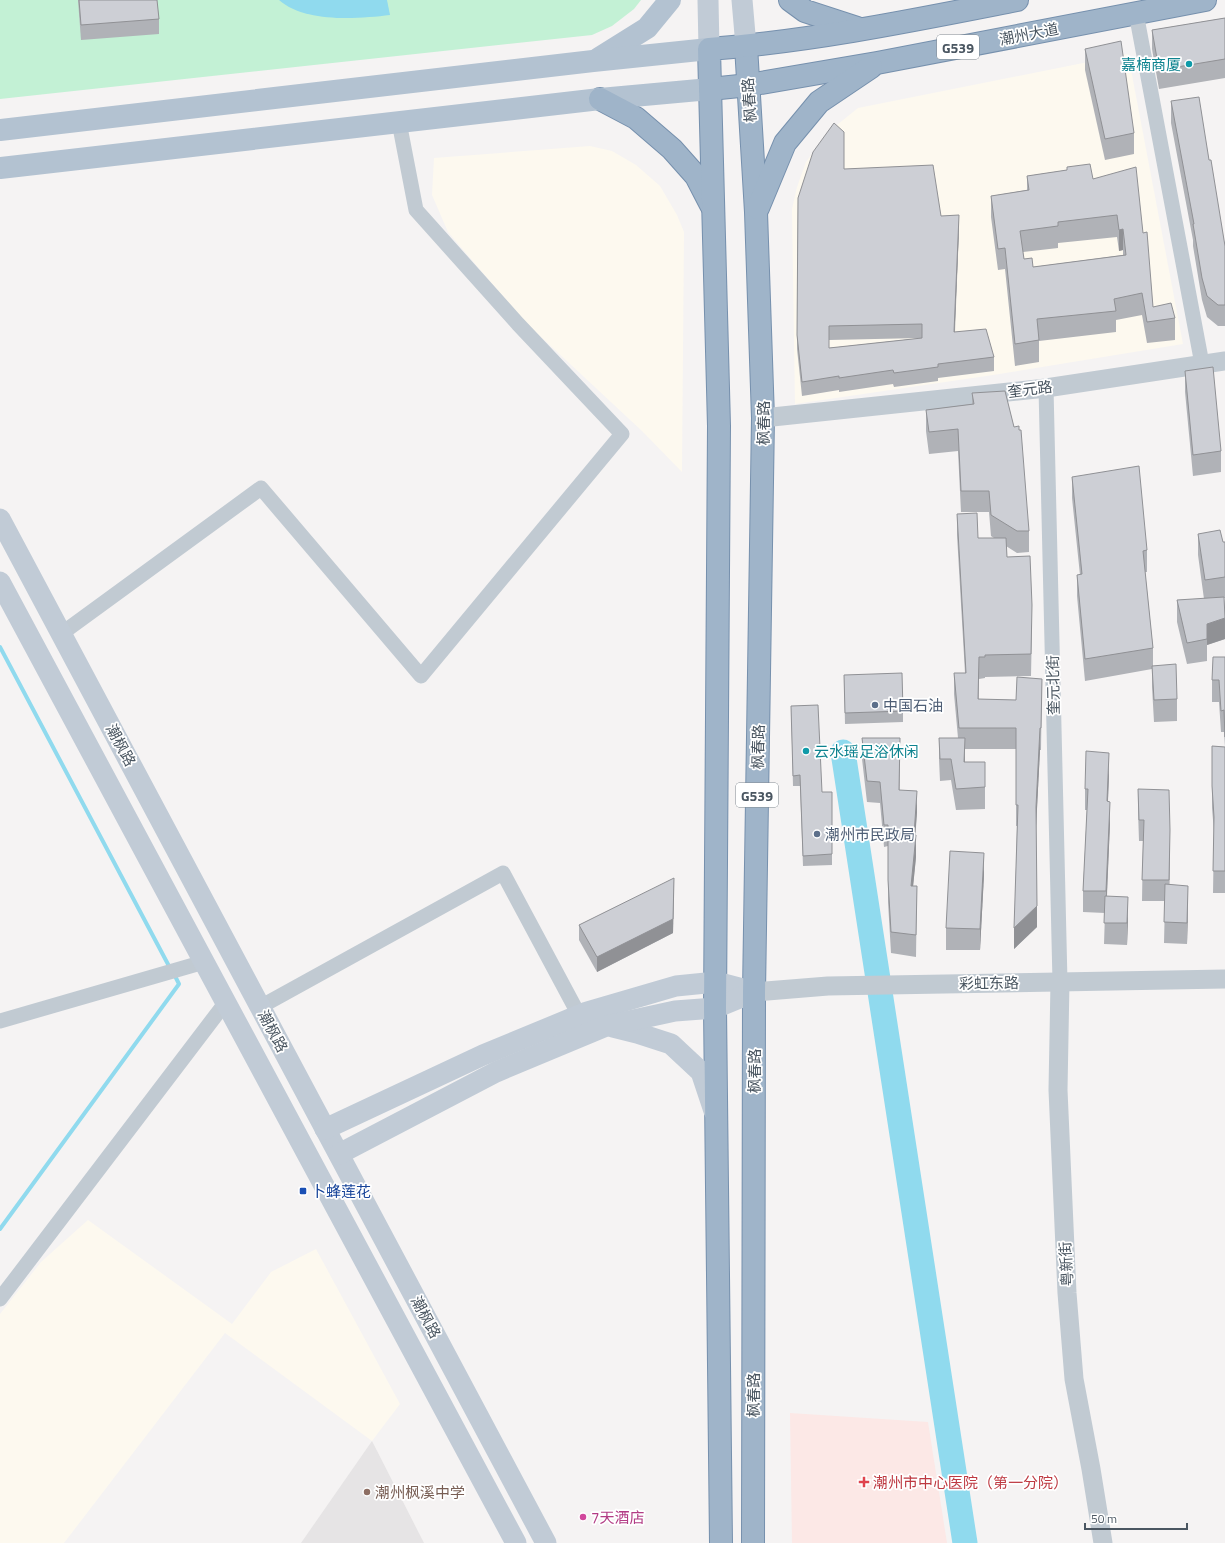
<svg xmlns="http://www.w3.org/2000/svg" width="1225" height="1543" viewBox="0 0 1225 1543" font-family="'Titillium Web','Noto Sans SC',sans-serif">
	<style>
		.commercial { fill: #fdf9ef }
		.education { fill: #e6e4e5 }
		.medical { fill: #fce8e6 }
		.green { fill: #c3f1d5 }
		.water { fill: #90daee }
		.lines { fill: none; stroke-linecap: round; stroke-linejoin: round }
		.stream { stroke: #90daee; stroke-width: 4 }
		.river { stroke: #90daee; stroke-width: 25 }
		.trunk-casing { stroke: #7690ad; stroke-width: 24 }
		.minor { stroke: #c1cad2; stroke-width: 15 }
		.tertiary { stroke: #c1cad2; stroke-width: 19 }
		.secondary { stroke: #c1cbd6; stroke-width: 21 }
		.primary { stroke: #b3c2d1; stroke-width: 22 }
		.trunk { stroke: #9fb4c9; stroke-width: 22 }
		.wall { fill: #b0b2b7; fill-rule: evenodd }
		.shaded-wall { fill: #909195 }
		.building { fill: #cdcfd5; stroke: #909195; fill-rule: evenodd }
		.culture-dot { fill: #0f9aa8; stroke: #fff; stroke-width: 1.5 }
		.service-dot { fill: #5c6f8a; stroke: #fff; stroke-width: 1.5 }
		.transit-dot { fill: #1a4fb4; stroke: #fff; stroke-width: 1.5 }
		.health-dot { fill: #e0444e; stroke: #fff; stroke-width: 1.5 }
		.education-dot { fill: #8d6e63; stroke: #fff; stroke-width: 1.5 }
		.hotel-dot { fill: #d1479c; stroke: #fff; stroke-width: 1.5 }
		.labels { text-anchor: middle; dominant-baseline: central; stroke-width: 3.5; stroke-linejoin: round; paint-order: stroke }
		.shield { fill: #fff; stroke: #808990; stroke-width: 1 }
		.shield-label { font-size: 14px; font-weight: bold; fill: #4a5661 }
		.street-label { font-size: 15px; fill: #4a5661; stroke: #fff }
		.culture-label { font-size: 15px; fill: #0d838f; stroke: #fff; text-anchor: end }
		.service-label { font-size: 15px; fill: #4e5e75; stroke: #fff; text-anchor: start }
		.transit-label { font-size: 15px; fill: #164399; stroke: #fff; text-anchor: start }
		.health-label { font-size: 15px; fill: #be3a42; stroke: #fff; text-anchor: start }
		.education-label { font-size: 15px; fill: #785e54; stroke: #fff; text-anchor: start }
		.hotel-label { font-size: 15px; fill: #b23c85; stroke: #fff; text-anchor: start }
	</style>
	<rect width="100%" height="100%" fill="#f5f3f3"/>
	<g class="commercial">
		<polygon points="1128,54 1183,344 993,375 795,404 792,209 797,187 806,162 827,133 858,108"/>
		<polygon points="590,146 612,151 636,165 660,186 677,215 684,232 682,472 642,431 524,321 448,232 432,195 434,158"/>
		<polygon points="88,1220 232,1324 271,1272 316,1249 400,1404 372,1441 225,1333 64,1543 0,1543 0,1314 41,1262"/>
	</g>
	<polygon class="education" points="372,1441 424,1543 301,1543"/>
	<polygon class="medical" points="790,1413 928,1422 947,1543 792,1543"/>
	<polygon class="green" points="0,0 641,0 634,9 612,26 592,35 0,99"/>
	<path class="water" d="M279 0H387L390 15C357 19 305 23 279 0Z"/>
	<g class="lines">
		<g class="stream">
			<polyline points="0,647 170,968"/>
			<polyline points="0,1229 179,984 174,974"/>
		</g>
		<polyline class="river" points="843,752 965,1543"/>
		<g class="trunk-casing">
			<g id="trunk">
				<polyline points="790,0 805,11 857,28"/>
				<polyline points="746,46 756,212 763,418 754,992 753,1543"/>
				<polyline points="710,89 749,85 877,63 1205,0"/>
				<polyline points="600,99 636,118 672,149 696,176 711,205"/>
				<polyline points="758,208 785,143 819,102 871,67"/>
				<path d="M721 1543 715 1008 719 426 709 49C813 41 915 20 1017 0"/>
			</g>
		</g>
		<g class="minor">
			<polyline points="1136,13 1202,364"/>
			<polyline points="1046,388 1060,982"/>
			<polyline points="61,634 261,488 421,676 622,434 518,324 416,210 399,122"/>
			<polyline points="260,1007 503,873 579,1015"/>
			<polyline points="0,1021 204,962"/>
			<polyline points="0,1299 226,1002"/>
		</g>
		<g class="tertiary">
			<polyline points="763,418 1046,388 1225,361"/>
			<polyline points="1060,982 1058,1090 1067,1293 1074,1379 1091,1469 1103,1543"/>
			<polyline points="754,992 828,986 1225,979"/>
		</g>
		<g class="secondary">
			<polyline points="708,0 709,49"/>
			<polyline points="742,0 746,46"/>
			<polyline points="0,519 546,1543"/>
			<polyline points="0,582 516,1543"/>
			<polyline points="613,1027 637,1033 671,1044 701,1072 714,1111"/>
			<polyline points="325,1129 483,1055 587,1012 676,986 716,982 754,992"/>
			<polyline points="339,1154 496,1072 606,1026 675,1011 715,1008 754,992"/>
		</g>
		<g class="primary">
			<polyline points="599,58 647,28 670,0"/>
			<polyline points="0,130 593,61 709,49"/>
			<polyline points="0,168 600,99 710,89"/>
		</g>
		<use href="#trunk" class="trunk"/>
	</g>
	<g class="wall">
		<polygon points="78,0 157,0 159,19 159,34 81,40"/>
		<polygon points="1225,18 1225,78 1159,89 1152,49 1152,30"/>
		<polygon points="1085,49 1134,133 1134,154 1105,160 1085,70"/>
		<polygon points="1171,101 1209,160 1225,246 1225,326 1218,326 1207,317 1202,300 1193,246 1193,240 1171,123"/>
		<path d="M1067 167 1093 179 1143 233 1153 307 1175 318V340L1147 343 1142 315 1116 320V332L1039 341V362L1015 366 1005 269 998 270 991 217V196L1027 190V176L1067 170ZM1117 237 1119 251 1123 250V255L1033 267 1024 259 1023 252 1058 248V243Z"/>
		<path d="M844 169 941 216 959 229 955 332 994 357V371L938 378V381L894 387 893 384 839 392V390L802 396 797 349 798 198ZM921 338 829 348V340Z"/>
		<polygon points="1185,371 1221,451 1221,472 1193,476 1185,392"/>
		<polygon points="972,393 1029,531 1029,552 1017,553 1006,546 1007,557 1032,626 1031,676 985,677 985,678 979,679 978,699 1016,700 1042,679 1041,750 1040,750 1036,826 1037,927 1014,949 1017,826 1016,826 1016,749 965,749 965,762 985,787 985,809 956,810 951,780 940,781 939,759 939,738 958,738 954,694 954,673 965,673 957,535 957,514 978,538 994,538 991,536 989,512 961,512 958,451 929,454 926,431 926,410 972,404"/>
		<polygon points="1072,477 1147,550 1147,572 1145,572 1153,648 1153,666 1177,699 1177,721 1154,722 1152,687 1152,669 1085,681 1077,596 1077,575 1080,575 1072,498"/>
		<polygon points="1198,534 1223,542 1225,542 1225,598 1224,598 1225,606 1225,639 1207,645 1207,661 1187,664 1177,622 1177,600 1204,599 1198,555"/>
		<polygon points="1225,657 1225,893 1213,893 1214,832 1212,808 1212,746 1225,747 1224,732 1221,732 1219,702 1212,702 1212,680"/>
		<polygon points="844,675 903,711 903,722 845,724"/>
		<polygon points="791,706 822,792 832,792 832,865 803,866 800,786 793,786"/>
		<polygon points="862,738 900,759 899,790 917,812 915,835 916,857 913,886 917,886 916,957 891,953 888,902 888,846 884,847 880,803 867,802 862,759"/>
		<polygon points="1109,774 1108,801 1110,823 1107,896 1128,918 1127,945 1104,944 1105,913 1083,912 1083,891 1087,810 1085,810 1085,789"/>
		<polygon points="1138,789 1170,851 1169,885 1188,907 1187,944 1164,943 1165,901 1142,901 1143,841 1139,841 1138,811"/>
		<polygon points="984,875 980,950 946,950 946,928"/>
		<polygon points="674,893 673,933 597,972 579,940 579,925"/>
	</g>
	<g class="shaded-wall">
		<polygon points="959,215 959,229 954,346 954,332"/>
		<polygon points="1123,229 1123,250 1119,251 1119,230"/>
		<polygon points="1225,618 1225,639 1207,645 1207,624"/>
		<polygon points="979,657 979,679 978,721 978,699"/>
		<polygon points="1040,728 1040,750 1036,829 1036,807"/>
		<polygon points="900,738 900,759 899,811 899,790"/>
		<polygon points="965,738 965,759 964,783 964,762"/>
		<polygon points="1109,753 1109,774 1107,823 1107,801"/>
		<polygon points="917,791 917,812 914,856 914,835"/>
		<polygon points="1110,802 1110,823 1106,913 1106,891"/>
		<polygon points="1170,830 1170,851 1169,901 1169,880"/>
		<polygon points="916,835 916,857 911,907 911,886"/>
		<polygon points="984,853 984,875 980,950 980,929"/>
		<polygon points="674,878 673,933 597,972 597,957"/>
		<polygon points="1188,886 1188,907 1187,944 1187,923"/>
		<polygon points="1128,897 1128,918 1127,945 1127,923"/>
		<polygon points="1037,906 1037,927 1014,949 1014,928"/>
	</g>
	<g class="building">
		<polygon points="79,0 157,0 159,19 81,25"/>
		<polygon points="1225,18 1225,59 1159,70 1152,30"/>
		<polygon points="1121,41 1134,133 1105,139 1085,49"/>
		<polygon points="1199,97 1209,160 1211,160 1225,246 1225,305 1218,305 1207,296 1202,278 1193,224 1194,224 1171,101"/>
		<path d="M834 123 844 132V169L933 165 941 216 959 215 954 332 986 329 994 357 938 364V367L894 373 893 370 839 378V376L802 382 797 335 798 198 813 152ZM922 324V338L829 348V326Z"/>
		<path d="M1090 164 1093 179 1136 167 1143 233 1147 232 1153 307 1171 303 1175 318 1147 322 1142 293 1114 299 1116 311 1037 319 1039 340 1015 344 1005 248 998 249 991 196 1029 190 1027 176 1067 170V167ZM1117 215 1119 230 1123 229 1126 255 1033 267 1032 258 1024 259 1020 231 1058 226V222Z"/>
		<polygon points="1213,367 1221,451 1193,455 1185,371"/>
		<polygon points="1005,391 1014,427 1019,426 1019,430 1021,430 1029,531 1017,531 991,515 989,491 961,491 958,429 929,432 926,410 974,404 972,393"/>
		<polygon points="1139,466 1147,550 1143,551 1153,648 1085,659 1077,575 1082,574 1072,477"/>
		<polygon points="977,513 978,538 1006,538 1007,557 1030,556 1032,605 1031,654 985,655 985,657 979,657 978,699 1016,700 1017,677 1042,679 1041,728 1040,728 1036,807 1037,906 1014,928 1018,805 1016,805 1016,728 959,728 954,673 966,673 957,514"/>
		<polygon points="1220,530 1223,542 1225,542 1225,577 1205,580 1198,534"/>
		<polygon points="1224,597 1225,618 1207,624 1207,639 1187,643 1177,600"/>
		<polygon points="1213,657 1225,657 1225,737 1224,710 1221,711 1219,680 1212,680"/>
		<polygon points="1176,664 1177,699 1154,700 1152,666"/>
		<polygon points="902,673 903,711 845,713 844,675"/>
		<polygon points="818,705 822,792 832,792 832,854 803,856 800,775 793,776 791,706"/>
		<polygon points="862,738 900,738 899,790 917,791 914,835 916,835 911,886 917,886 916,935 891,932 888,880 888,825 884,825 880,782 867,781"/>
		<polygon points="939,738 965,738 964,762 985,762 985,787 956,789 951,759 940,759"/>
		<polygon points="1212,746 1225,747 1225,871 1213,871 1214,817 1212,786"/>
		<polygon points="1086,751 1109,753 1107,801 1110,802 1106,891 1083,891 1088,789 1085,789"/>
		<polygon points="1138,789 1169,790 1170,830 1169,880 1142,880 1144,820 1139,820"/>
		<polygon points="950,851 984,853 980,929 946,928"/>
		<polygon points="674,878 673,919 597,957 579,925"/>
		<polygon points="1165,884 1188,886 1187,923 1164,922"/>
		<polygon points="1105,896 1128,897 1127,923 1104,923"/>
	</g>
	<g class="culture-dot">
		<circle cx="1189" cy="64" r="4"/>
		<circle cx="806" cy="751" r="4"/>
	</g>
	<g class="service-dot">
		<circle cx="875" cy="705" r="4"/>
		<circle cx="817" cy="834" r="4"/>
	</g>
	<rect class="transit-dot" x="299" y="1187" width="8" height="8" rx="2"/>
	<path class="health-dot" d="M862 1476h4v4h4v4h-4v4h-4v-4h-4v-4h4z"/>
	<circle class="education-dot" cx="367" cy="1492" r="4"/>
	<circle class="hotel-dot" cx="583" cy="1517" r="4"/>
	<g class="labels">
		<g class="shield">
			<rect x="937" y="35" width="42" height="24" rx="3"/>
			<rect x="736" y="783" width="42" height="24" rx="3"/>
		</g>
		<g class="shield-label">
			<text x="958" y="47">G539</text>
			<text x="757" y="795">G539</text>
		</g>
		<g class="street-label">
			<text transform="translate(1029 34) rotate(-11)">潮州大道</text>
			<text transform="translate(749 100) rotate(-94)">枫春路</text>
			<text transform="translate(1030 389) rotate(-7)">奎元路</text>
			<text transform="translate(763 423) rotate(-90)">枫春路</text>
			<text transform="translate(1053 685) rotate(-91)">奎元北街</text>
			<text transform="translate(121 745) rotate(62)">潮枫路</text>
			<text transform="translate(758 747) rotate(-89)">枫春路</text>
			<text transform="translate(989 983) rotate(-1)">彩虹东路</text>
			<text transform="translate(273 1031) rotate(62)">潮枫路</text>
			<text transform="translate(754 1071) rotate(-90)">枫春路</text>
			<text transform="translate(1066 1264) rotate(-93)">粤新街</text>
			<text transform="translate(426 1317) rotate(62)">潮枫路</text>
			<text transform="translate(753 1395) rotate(-90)">枫春路</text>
		</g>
		<g class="culture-label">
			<text x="1181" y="64">嘉楠商厦</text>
			<text x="814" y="751" text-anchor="start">云水瑶足浴休闲</text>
		</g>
		<g class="service-label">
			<text x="883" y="705">中国石油</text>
			<text x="825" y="834">潮州市民政局</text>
		</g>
		<g class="transit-label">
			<text x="311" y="1191">卜蜂莲花</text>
		</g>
		<g class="health-label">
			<text x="873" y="1482">潮州市中心医院（第一分院）</text>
		</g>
		<g class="education-label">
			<text x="375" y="1492">潮州枫溪中学</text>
		</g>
		<g class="hotel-label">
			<text x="591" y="1517">7天酒店</text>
		</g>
	</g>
	<path d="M1085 1523v6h102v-6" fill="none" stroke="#4a5661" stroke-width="2"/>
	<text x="1091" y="1523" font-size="12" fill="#4a5661" stroke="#ffffff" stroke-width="3" paint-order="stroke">50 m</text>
</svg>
